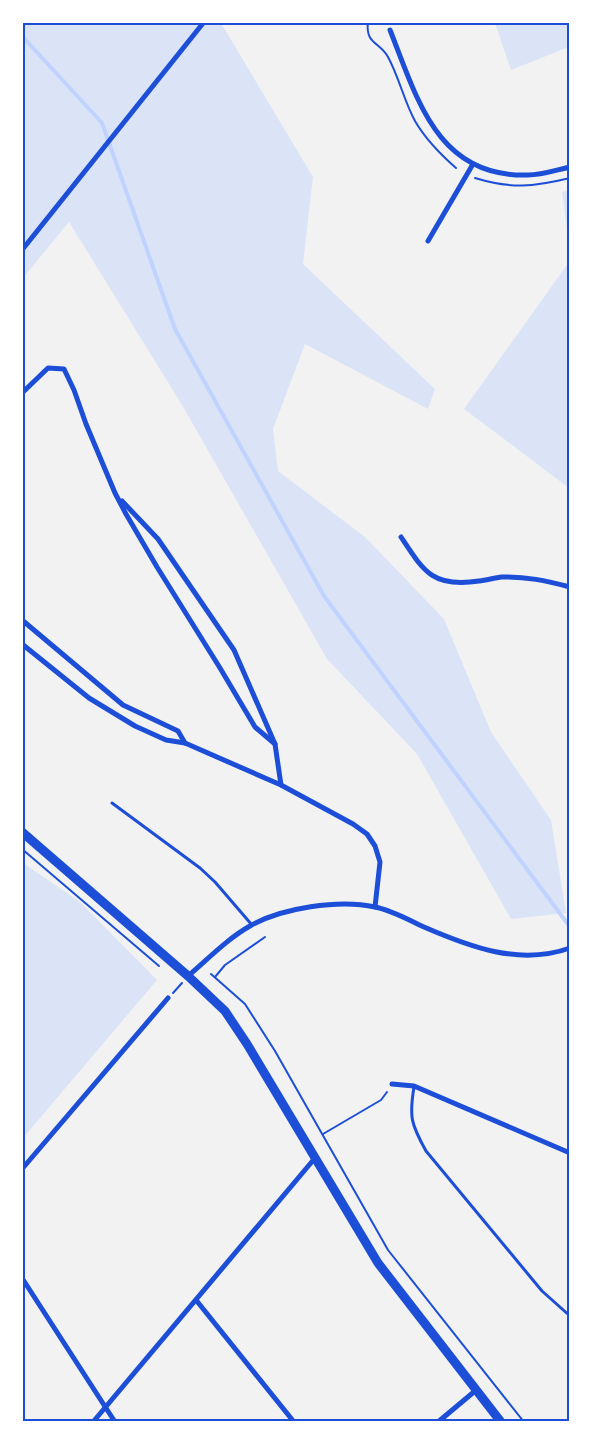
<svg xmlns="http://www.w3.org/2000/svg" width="592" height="1444" viewBox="0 0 592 1444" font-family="'Roboto Condensed',sans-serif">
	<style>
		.green { fill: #dbe4f7 }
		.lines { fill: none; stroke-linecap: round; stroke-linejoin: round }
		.stream { stroke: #bfd3fe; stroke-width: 4 }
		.path { stroke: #1d4ed8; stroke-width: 2 }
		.service { stroke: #1d4ed8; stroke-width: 3 }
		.minor { stroke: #1d4ed8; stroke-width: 5 }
		.secondary { stroke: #1d4ed8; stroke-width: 9 }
		.neatline { fill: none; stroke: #1d4ed8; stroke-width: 2 }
	</style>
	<rect width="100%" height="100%" fill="#f2f2f2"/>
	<g class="green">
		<polygon points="23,23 221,23 313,177 303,264 435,389 428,409 305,344 273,429 278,471 365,537 444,619 491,732 551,820 566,913 511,919 417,754 327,659 182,405 69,222 23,278"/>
		<polygon points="495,23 569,23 569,47 511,70"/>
		<polygon points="569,190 570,190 569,245 562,192"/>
		<polygon points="569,262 569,488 464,409"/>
		<polygon points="23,863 80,902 157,980 23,1138"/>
	</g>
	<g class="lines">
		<polyline class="stream" points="22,36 102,123 175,329 324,596 570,927"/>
		<g class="path">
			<path d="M368 22C365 44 380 42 388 57 399 77 404 101 415 121 426 140 440 154 456 168"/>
			<path d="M475 178C511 189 533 187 570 178"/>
			<polyline points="22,849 159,966"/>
			<polyline points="211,974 245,1004 275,1051 388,1250 524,1422"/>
			<polyline points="215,977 225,965 265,937"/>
			<polyline points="173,993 182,983"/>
			<polyline points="323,1134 381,1100 387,1092"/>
		</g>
		<g class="service">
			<polyline points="112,803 200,868 215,882 252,925"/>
			<path d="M414 1087C409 1117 411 1124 426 1151L542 1291 570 1316"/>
		</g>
		<g class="minor">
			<path d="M390 30C417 98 437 178 528 175 542 175 556 170 570 167"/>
			<polyline points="428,241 473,164"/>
			<polyline points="22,250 204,22"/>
			<polyline points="22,393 48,368 64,369 74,390 86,424 115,493 126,514 157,567 220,668 255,727 275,744"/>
			<polyline points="122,501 158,539 234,650 275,744 281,785"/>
			<path d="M401 537C424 572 433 588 479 581 487 580 494 578 502 577 525 576 547 581 570 587"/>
			<polyline points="22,620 123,705 178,731 185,743"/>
			<polyline points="22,644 89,698 135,726 166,740 185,743 281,785 353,824 367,834 375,846 380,862 375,907"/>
			<path d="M188 976C208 959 227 939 250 926 281 908 339 899 375 907 391 910 409 920 424 927 470 947 520 966 570 948"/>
			<polyline points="392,1084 414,1086 570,1153"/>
			<polyline points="22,1169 168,998"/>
			<polyline points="22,1278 115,1422"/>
			<polyline points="196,1300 294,1422"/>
			<polyline points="93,1422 315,1158"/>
			<polyline points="438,1422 475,1391"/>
		</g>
		<polyline class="secondary" points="22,832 188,976 225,1011 247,1044 378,1263 501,1422"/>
	</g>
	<rect width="592" height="1444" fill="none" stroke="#ffffff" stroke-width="48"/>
	<rect x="24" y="24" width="544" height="1396" class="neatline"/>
</svg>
